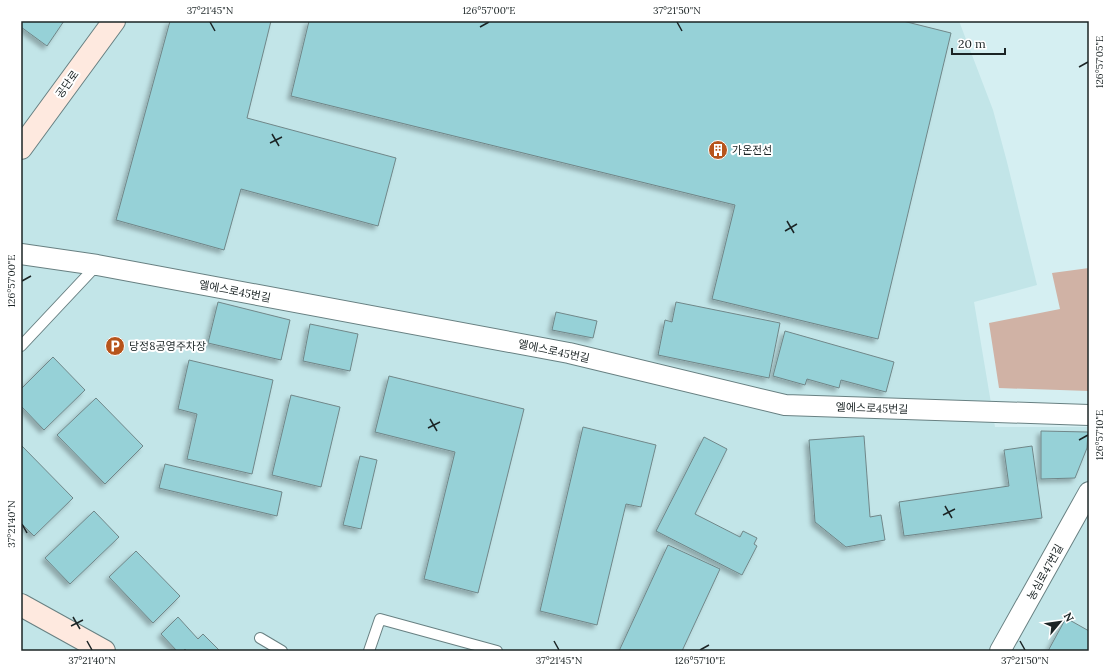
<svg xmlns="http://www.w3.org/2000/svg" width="1110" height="672" viewBox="0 0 1110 672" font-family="Lora,'Noto Sans KR',serif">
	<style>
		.built { fill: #c2e5e8 }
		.green { fill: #d0b2a5 }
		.building { fill: #96d1d7; stroke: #708789; filter: url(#shadow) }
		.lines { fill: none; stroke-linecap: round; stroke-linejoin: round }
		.lane-casing { stroke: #688082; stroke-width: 12 }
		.street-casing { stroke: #688082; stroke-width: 22 }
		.secondary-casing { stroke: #688082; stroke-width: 24 }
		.lane { stroke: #fff; stroke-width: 10 }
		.street { stroke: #fff; stroke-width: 20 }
		.secondary { stroke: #fee9df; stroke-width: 22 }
		.ticks { fill: none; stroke: #1b2425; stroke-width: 1.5 }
		.labels { text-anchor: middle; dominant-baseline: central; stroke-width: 4; stroke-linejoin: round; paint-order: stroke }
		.street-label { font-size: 11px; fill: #1b2425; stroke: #fff }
		.poi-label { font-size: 11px; fill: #1b2425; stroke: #fff; text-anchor: start }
		.neatline { fill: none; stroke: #1b2425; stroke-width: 1.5 }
		.ticks-label { font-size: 10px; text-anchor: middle; fill: #1b2425 }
	</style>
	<defs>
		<filter id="shadow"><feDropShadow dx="-3.5" dy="3.5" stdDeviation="2" flood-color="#0004"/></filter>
	</defs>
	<rect width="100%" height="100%" fill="#d5eff2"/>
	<polygon class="built" points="21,21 959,21 993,110 1007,162 1037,285 974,302 995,427 1089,427 1089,651 21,651"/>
	<polygon class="green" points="1089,268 1089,391 999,388 989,323 1060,309 1052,273"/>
	<g class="building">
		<polygon points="21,21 64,21 47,46 21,27"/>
		<polygon points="170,21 271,21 247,118 396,158 378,226 241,189 224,250 116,220"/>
		<polygon points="309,21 903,21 951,33 878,339 712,299 735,205 291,96"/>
		<polygon points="218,302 290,320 281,360 208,343"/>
		<polygon points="676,302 780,323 769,378 658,355 665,320 672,322"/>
		<polygon points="556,312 597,321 593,338 552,330"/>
		<polygon points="310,324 358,334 350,371 303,361"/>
		<polygon points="785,331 894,362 886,392 841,380 839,388 807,379 805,385 773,376"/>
		<polygon points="53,357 85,390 44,430 21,406 21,389"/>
		<polygon points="189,360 273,380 252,474 187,459 197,414 178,409"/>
		<polygon points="389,376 524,409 478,593 424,579 455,452 375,432"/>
		<polygon points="291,395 340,407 321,487 272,475"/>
		<polygon points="96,398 143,446 105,484 57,435"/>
		<polygon points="583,427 656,445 641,507 626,504 597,625 540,611"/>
		<polygon points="1041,431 1088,432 1087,448 1075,478 1041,479"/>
		<polygon points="864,436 870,517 881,515 885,540 846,547 815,522 809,440"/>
		<polygon points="704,437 727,449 695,514 740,537 743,531 757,538 754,544 757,546 742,575 656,531"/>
		<polygon points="21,445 73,498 34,536 21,523"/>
		<polygon points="1032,446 1042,518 904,536 899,502 1009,486 1004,450"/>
		<polygon points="360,456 377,460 361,529 343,525"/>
		<polygon points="165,464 282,492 277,516 159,488"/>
		<polygon points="94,511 119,537 70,584 45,558"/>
		<polygon points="668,545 720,569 682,651 619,651"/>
		<polygon points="136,551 180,596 153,623 109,577"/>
		<polygon points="178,617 198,639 203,634 220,651 187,651 185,649 183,651 177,651 161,634"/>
		<polygon points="1066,618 1089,631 1089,651 1048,651"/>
	</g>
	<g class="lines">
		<g class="lane-casing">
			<g id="lane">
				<polyline points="21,346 97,265"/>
				<polyline points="260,638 282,651"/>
				<polyline points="369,651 380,619 497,651"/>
			</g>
		</g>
		<g class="street-casing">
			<g id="street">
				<polyline points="21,254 97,265 569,353 785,405 1089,415"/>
				<polyline points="1000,651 1089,492"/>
			</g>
		</g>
		<g class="secondary-casing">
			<g id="secondary">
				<polyline points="21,148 114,21"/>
				<polyline points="21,605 104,651"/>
			</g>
		</g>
		<use href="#lane" class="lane"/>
		<use href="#street" class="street"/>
		<use href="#secondary" class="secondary"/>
	</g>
	<path class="ticks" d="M210 22 215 31M677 22 682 31M480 27 489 22M1079 67 1088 62M272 134 279 146M270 143 282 137M787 221 794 233M785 231 797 224M22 281 31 276M430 419 437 431M428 428 440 422M1079 440 1088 435M945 506 952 518M943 515 955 509M22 524 27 533M73 617 80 629M71 626 83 620M87 641 92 650M554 641 559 650M1020 641 1025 650M700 650 709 645"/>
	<defs>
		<g id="building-disc" transform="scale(1)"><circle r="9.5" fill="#b7541b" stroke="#fff"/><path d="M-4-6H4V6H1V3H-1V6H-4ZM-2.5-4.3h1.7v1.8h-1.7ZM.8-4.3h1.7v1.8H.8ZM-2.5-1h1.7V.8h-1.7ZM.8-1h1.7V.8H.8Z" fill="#fff"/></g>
		<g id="parking-disc" transform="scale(1)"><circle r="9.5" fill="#b7541b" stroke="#fff"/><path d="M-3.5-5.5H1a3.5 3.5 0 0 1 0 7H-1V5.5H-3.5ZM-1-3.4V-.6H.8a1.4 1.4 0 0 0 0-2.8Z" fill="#fff"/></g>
	</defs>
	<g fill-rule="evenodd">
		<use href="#building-disc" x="718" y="150"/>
		<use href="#parking-disc" x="115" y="346"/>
	</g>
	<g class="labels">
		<g class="street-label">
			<text transform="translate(67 84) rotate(-54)">공단로</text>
			<text transform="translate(235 291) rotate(11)">엘에스로45번길</text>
			<text transform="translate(554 351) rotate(12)">엘에스로45번길</text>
			<text transform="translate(872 408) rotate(2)">엘에스로45번길</text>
			<text transform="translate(1045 572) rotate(-61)">농심로47번길</text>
		</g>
		<g class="poi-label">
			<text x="732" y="150">가온전선</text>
			<text x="129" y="346">당정8공영주차장</text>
		</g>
	</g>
	<rect width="1110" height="672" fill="none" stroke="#ffffff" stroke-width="44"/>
	<g transform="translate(1060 622) rotate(61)" stroke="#ffffff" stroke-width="3" paint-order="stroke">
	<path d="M0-3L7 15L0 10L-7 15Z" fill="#1b2425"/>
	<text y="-6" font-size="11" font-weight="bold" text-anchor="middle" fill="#1b2425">N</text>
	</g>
	<path d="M952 48v6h53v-6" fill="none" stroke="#1b2425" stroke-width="2"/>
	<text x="958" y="48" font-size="12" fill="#1b2425" stroke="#ffffff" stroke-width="3" paint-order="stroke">20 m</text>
	<rect x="22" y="22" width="1066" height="628" class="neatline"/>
	<g class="ticks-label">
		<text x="210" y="14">37°21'45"N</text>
		<text x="489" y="14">126°57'00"E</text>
		<text x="677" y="14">37°21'50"N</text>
		<text transform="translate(1099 62) rotate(-90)" y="4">126°57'05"E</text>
		<text transform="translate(11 281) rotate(-90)" y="4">126°57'00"E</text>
		<text transform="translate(1099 435) rotate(-90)" y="4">126°57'10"E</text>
		<text transform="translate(11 524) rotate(-90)" y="4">37°21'40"N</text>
		<text x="92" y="664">37°21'40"N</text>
		<text x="559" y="664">37°21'45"N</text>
		<text x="700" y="664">126°57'10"E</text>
		<text x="1025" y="664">37°21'50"N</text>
	</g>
</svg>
